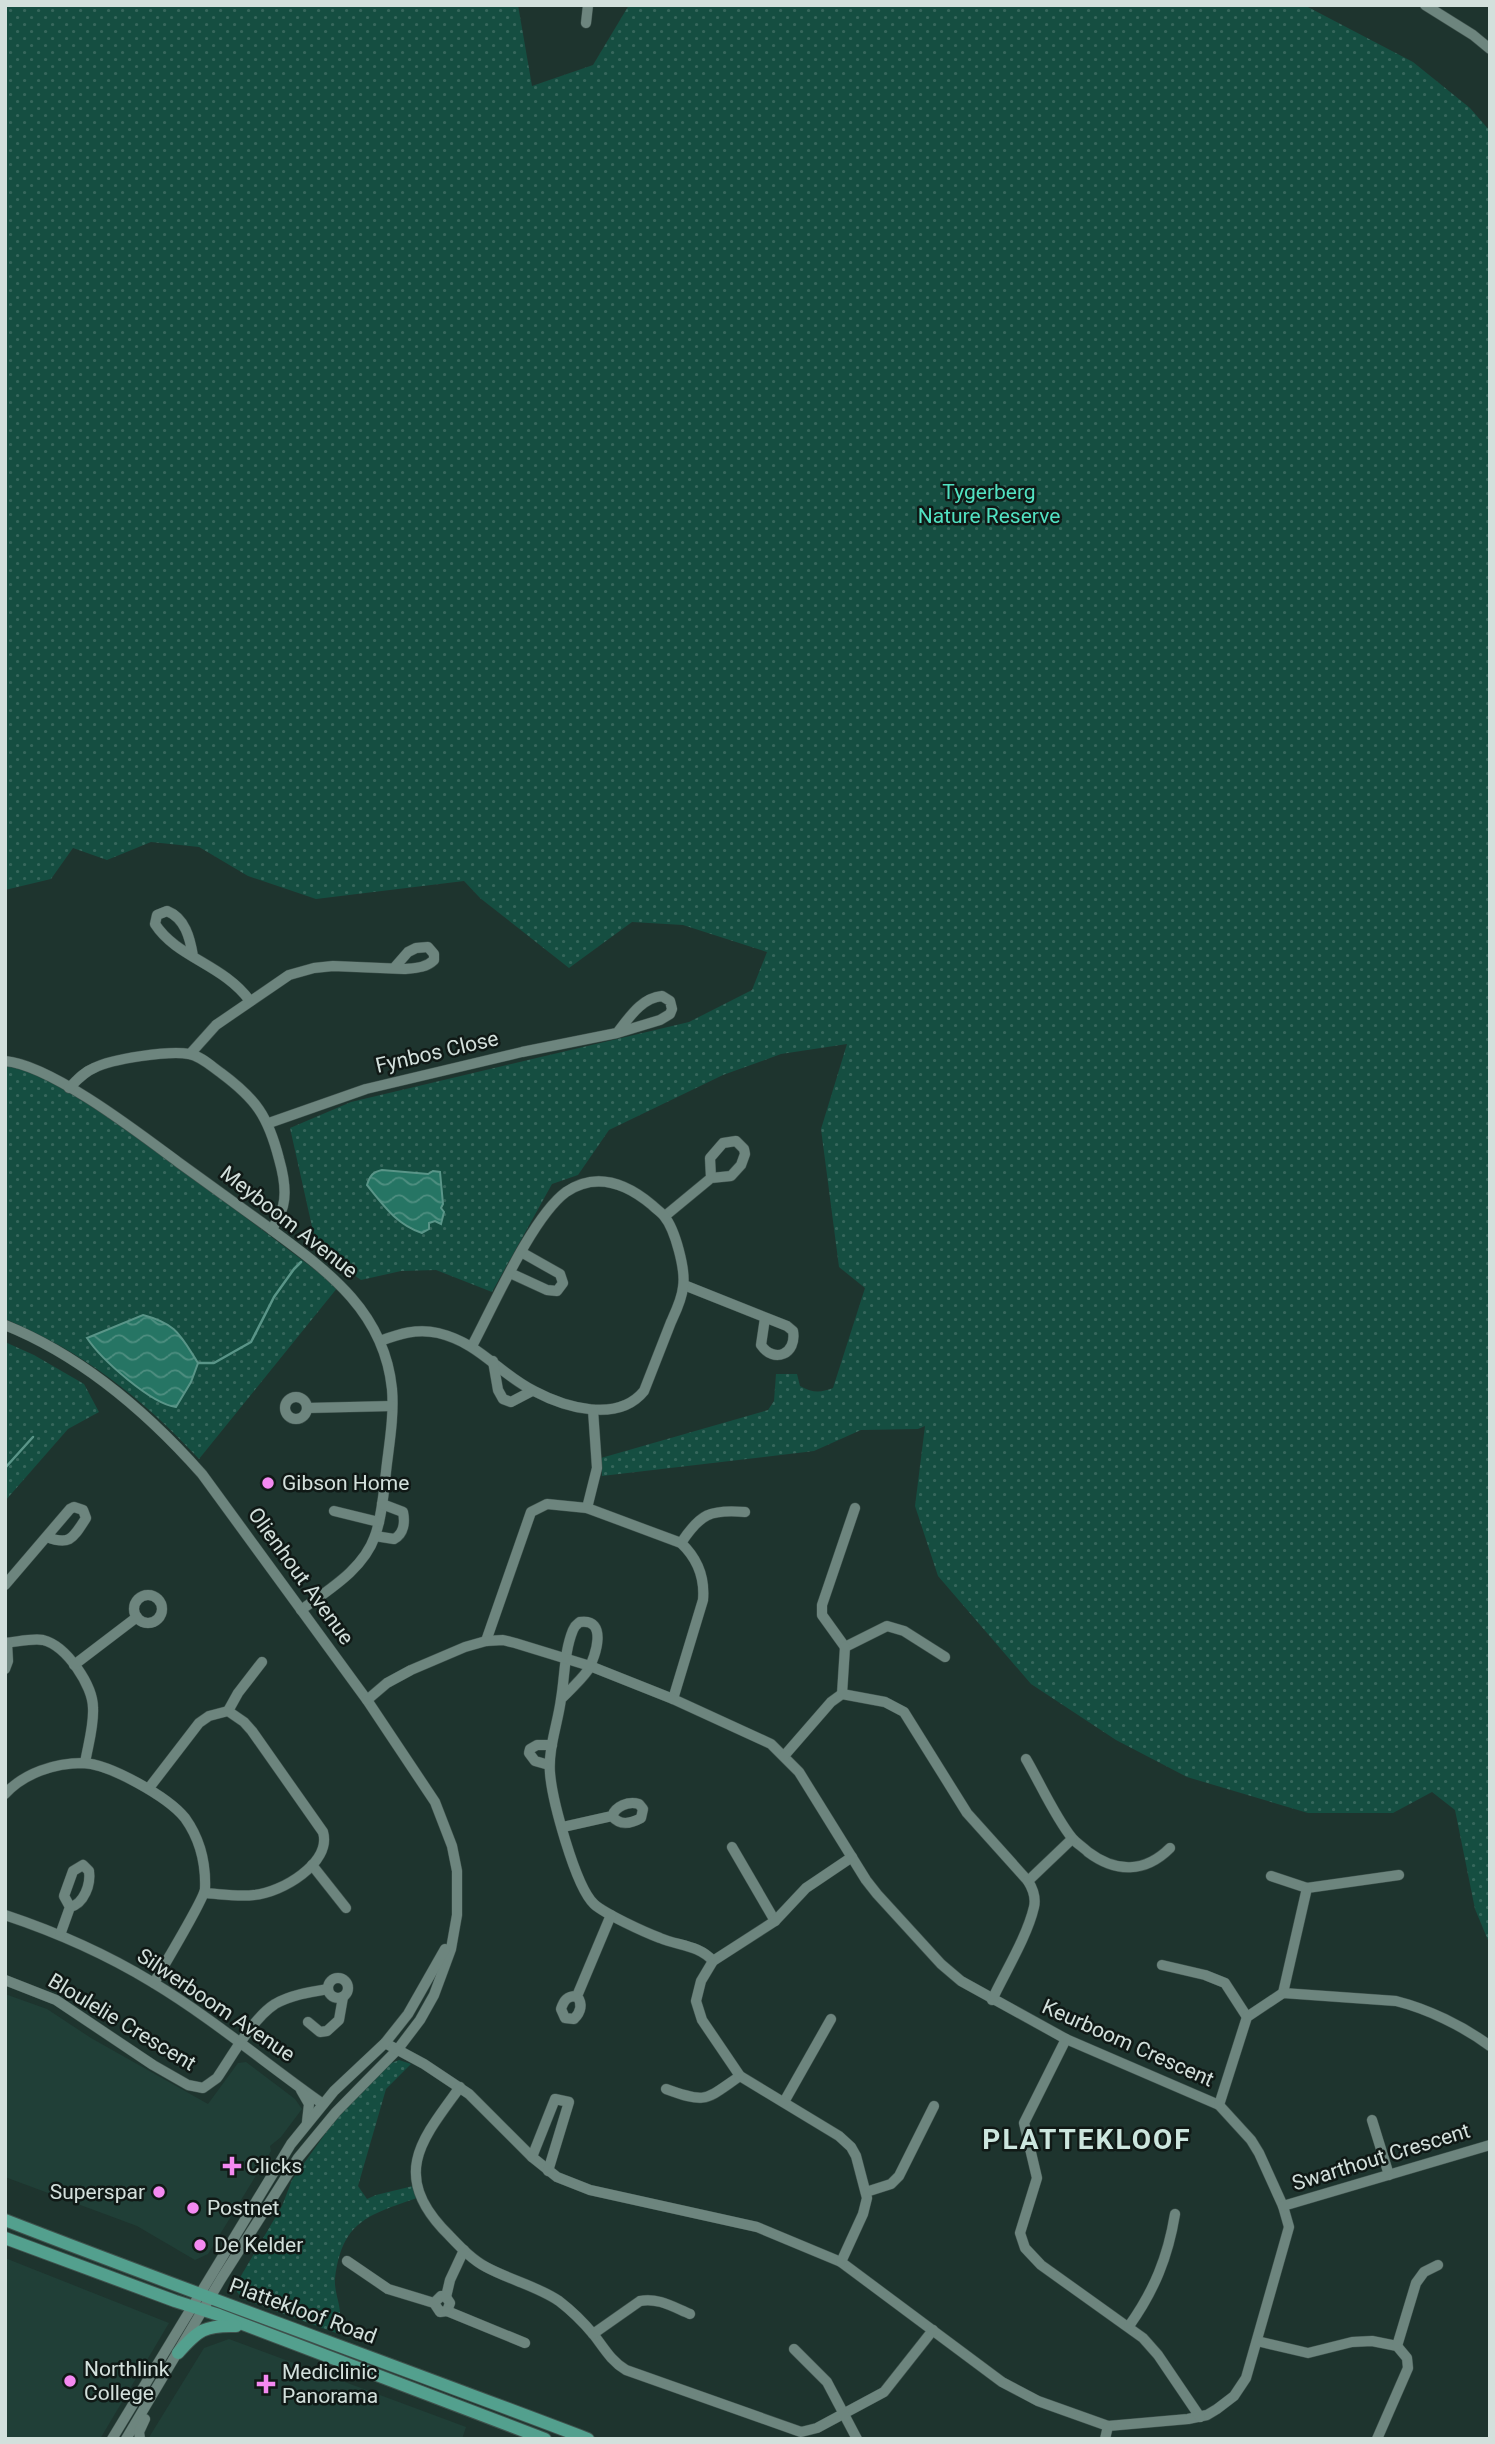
<svg xmlns="http://www.w3.org/2000/svg" width="1495" height="2444" viewBox="0 0 1495 2444" font-family="Roboto,sans-serif">
	<style>
		.built { fill: #203f37 }
		.grass { fill: url(#grass-dots) }
		.water { fill: url(#water-waves); stroke: #5a9588; stroke-width: 2 }
		.lines { fill: none; stroke-linecap: round; stroke-linejoin: round }
		.stream { stroke: #5a9588; stroke-width: 2.5 }
		.minor-casing { stroke: #3f524d; stroke-width: 11 }
		.major-casing { stroke: #3f524d; stroke-width: 14 }
		.minor { stroke: #6d857e; stroke-width: 10 }
		.major { stroke: #53a08e; stroke-width: 12 }
		.poi-dot { fill: #f489f1; stroke: #101916; stroke-width: 2.5 }
		.labels { text-anchor: middle; dominant-baseline: central; stroke-width: 5; stroke-linejoin: round; paint-order: stroke }
		.park-label { font-size: 21px; fill: #51e2c2; stroke: #101916 }
		.street-label { font-size: 21px; fill: #d3e0dc; stroke: #101916 }
		.poi-label { font-size: 21px; fill: #d3e0dc; stroke: #101916; text-anchor: start }
		.district-label { font-size: 28px; font-weight: bold; letter-spacing: 2px; fill: #cce6de; stroke: #101916 }
	</style>
	<defs>
		<pattern id="grass-dots" width="8" height="8" patternUnits="userSpaceOnUse" patternTransform="scale(1.75)"><rect width="8" height="8" fill="#154e41"/><path d="M2 2h.1M6 6h.1" fill="none" stroke="#36675c" stroke-width="1.8" stroke-linecap="round"/></pattern>
		<pattern id="water-waves" width="16" height="10" patternUnits="userSpaceOnUse" patternTransform="scale(1.75)"><rect width="16" height="10" fill="#267564"/><path d="M0 5q4-4 8 0t8 0" fill="none" stroke="#4f8f81"/></pattern>
	</defs>
	<rect width="100%" height="100%" fill="#1e342e"/>
	<g class="built">
		<polygon points="5,1994 47,2009 91,2038 208,2104 238,2063 246,2062 295,2099 302,2109 281,2137 270,2146 271,2151 208,2254 195,2260 137,2226 5,2177"/>
		<polygon points="5,2258 169,2323 100,2439 5,2439"/>
		<polygon points="229,2339 466,2427 462,2439 148,2439 204,2348"/>
	</g>
	<g class="grass">
		<path d="M5 5H518L532 86 593 65 629 5H1304L1413 62 1470 108 1490 131V1945L1475 1909 1455 1810 1432 1792 1393 1813H1308L1187 1777 1116 1740 1031 1684 938 1576 915 1506 925 1426 918 1429 861 1430 814 1451 602 1476 601 1458 768 1410 774 1401 776 1374H797L800 1386C813 1393 820 1393 833 1388L865 1288 839 1267 821 1129 847 1044 781 1054 723 1075 609 1130 578 1175 552 1184 492 1292 436 1270 401 1271 361 1280 317 1249 290 1128 351 1102 689 1022 752 990 767 952 683 925 632 922 569 968 480 898 464 881 316 899 248 876 199 847 151 842 107 860 73 848 51 879 5 890Z"/>
		<path d="M5 1064 42 1076 115 1119 338 1287 199 1459C140 1396 85 1353 5 1319Z"/>
		<polygon points="5,1342 34,1355 84,1384 99,1412 68,1429 5,1501"/>
		<path d="M399 2060 411 2064 386 2089 358 2186 367 2199 376 2195 413 2186 417 2198C368 2215 342 2221 335 2279 334 2292 341 2305 340 2317 340 2323 337 2328 336 2333L243 2299 237 2292 238 2281 282 2206 292 2180 325 2134 339 2115 389 2064Z"/>
	</g>
	<g class="water">
		<path d="M382 1170 428 1174 433 1171 440 1172 443 1204 441 1208 444 1212 441 1224 435 1221 429 1223V1229L422 1233C396 1224 384 1206 367 1185 370 1175 373 1172 382 1170Z"/>
		<path d="M143 1315C177 1324 180 1335 198 1363L191 1382 176 1407C151 1404 101 1359 87 1338Z"/>
	</g>
	<g class="lines">
		<g class="stream">
			<polyline points="198,1363 214,1363 251,1342 274,1297 294,1269 301,1262"/>
			<polyline points="5,1468 33,1437"/>
		</g>
		<g class="minor-casing">
			<g id="minor">
				<polyline points="1425,5 1473,35 1490,49"/>
				<polyline points="586,23 588,5"/>
				<path d="M193 956C190 938 185 918 167 911L157 915 155 924C177 958 223 964 250 1001"/>
				<path d="M190 1054 216 1025 289 975 314 968 333 966 404 969C415 968 426 968 434 960V954L428 947 416 948 408 952 394 968"/>
				<path d="M5 1061C51 1065 139 1133 178 1162 208 1184 238 1205 268 1227 326 1270 384 1310 392 1389 394 1414 390 1439 387 1463 384 1487 383 1513 375 1536 363 1570 328 1590 301 1610"/>
				<path d="M69 1088C77 1080 84 1072 94 1068 111 1059 170 1050 189 1054 201 1056 211 1066 221 1073 256 1099 268 1116 279 1159 283 1173 287 1191 283 1206 281 1214 275 1223 272 1230"/>
				<path d="M269 1123 366 1089 522 1052 617 1033 660 1020 670 1014 672 1009 670 1001 662 996C641 998 629 1018 617 1033"/>
				<polyline points="665,1216 711,1178 731,1176 741,1165 745,1154 744,1149 736,1141 723,1143 710,1158 711,1178"/>
				<polyline points="510,1273 547,1290 557,1291 563,1283 560,1274 521,1252"/>
				<path d="M684 1285 787 1326 793 1331C797 1354 774 1364 761 1345L765 1318"/>
				<path d="M5 1325C82 1356 148 1413 202 1474L367 1700 435 1802 452 1846 457 1871V1915L451 1949 444 1968 434 1995 420 2020 398 2049 336 2112 298 2158 221 2279 126 2439"/>
				<path d="M380 1341C399 1334 417 1328 438 1333 480 1343 498 1373 534 1391 566 1408 618 1423 644 1391 653 1368 662 1345 671 1322 676 1311 682 1299 683 1287 686 1270 675 1229 664 1216 661 1212 656 1209 652 1205 627 1184 597 1171 566 1192 532 1217 493 1307 472 1346"/>
				<polyline points="493,1361 498,1390 503,1399 511,1402 532,1391"/>
				<circle cx="296" cy="1408" r="11"/>
				<polyline points="307,1408 392,1406"/>
				<polyline points="587,1508 597,1468 593,1410"/>
				<polyline points="334,1511 379,1522"/>
				<path d="M375 1536 394 1539C404 1534 405 1522 403 1512L382 1504"/>
				<path d="M681 1543C700 1514 710 1509 745 1512"/>
				<path d="M5 1585 70 1509 74 1507 83 1510 86 1518C73 1538 70 1546 47 1537"/>
				<circle cx="148" cy="1609" r="14"/>
				<path d="M486 1641 531 1512 547 1504 587 1508 681 1543C698 1559 705 1577 703 1600L673 1699"/>
				<path d="M5 1643C17 1642 32 1638 43 1640 67 1646 93 1686 93 1708 94 1726 88 1745 85 1763"/>
				<polyline points="845,1647 822,1615 822,1605 855,1508"/>
				<polyline points="845,1647 887,1626 904,1631 945,1657"/>
				<polyline points="74,1665 137,1617"/>
				<polyline points="5,1669 8,1661 7,1643"/>
				<polyline points="842,1694 845,1647"/>
				<path d="M561 1699C570 1690 581 1680 588 1670 596 1656 608 1618 580 1622 576 1625 575 1625 573 1630 564 1652 565 1676 561 1699 558 1723 548 1748 550 1773 552 1799 575 1886 594 1904 605 1914 644 1932 660 1938 679 1946 699 1945 713 1961"/>
				<polyline points="367,1700 387,1683 411,1670 465,1647 486,1641 503,1640 515,1643 590,1666 673,1699 771,1744 799,1772 866,1880 877,1894 941,1964 961,1981 1066,2039 1219,2105 1251,2140 1259,2153 1283,2206 1289,2227 1246,2378 1234,2396 1217,2409 1207,2415 1188,2419 1108,2426 1038,2401 1002,2382 841,2262 757,2227 590,2190 557,2177 532,2157 469,2094 424,2064 385,2043"/>
				<polyline points="228,1711 238,1693 262,1662"/>
				<path d="M784 1756 831 1702 842 1694 885 1702 904 1712 967 1813 1028 1881C1033 1889 1036 1898 1034 1907 1027 1937 1005 1972 992 2000"/>
				<path d="M1026 1759C1040 1783 1055 1817 1072 1838 1076 1843 1083 1847 1088 1852 1116 1873 1145 1873 1170 1848"/>
				<polyline points="549,1765 535,1761 529,1753 530,1749 537,1745 552,1745"/>
				<path d="M149 1788 199 1723 209 1716 228 1711 244 1722 252 1731 323 1832C332 1863 281 1893 254 1895 238 1897 221 1894 205 1893"/>
				<path d="M5 1794C24 1773 55 1763 83 1763 110 1764 168 1797 185 1818 200 1839 206 1864 205 1889 204 1900 162 1968 154 1983"/>
				<path d="M563 1827 612 1816C616 1806 628 1801 639 1804L643 1809 641 1818C630 1824 620 1826 612 1816"/>
				<polyline points="732,1847 775,1921"/>
				<polyline points="312,1865 346,1908"/>
				<polyline points="1271,1876 1307,1888 1399,1875"/>
				<polyline points="1028,1881 1072,1839"/>
				<path d="M5 1915C56 1932 106 1954 152 1982 212 2018 266 2064 323 2104"/>
				<path d="M60 1935 70 1907 64 1896 73 1871 83 1865 89 1871C91 1884 84 1904 70 1907"/>
				<polyline points="1162,1965 1205,1975 1225,1983 1247,2017"/>
				<circle cx="338" cy="1988" r="10"/>
				<path d="M5 1980 56 2000 153 2065 188 2085 203 2088 217 2078C232 2056 253 2018 275 2004 291 1995 310 1992 328 1989"/>
				<polyline points="1283,1993 1307,1888"/>
				<path d="M577 1996C567 1996 564 2000 561 2009L565 2018 574 2019C581 2012 583 2004 577 1996L611 1915"/>
				<polyline points="308,2022 320,2032 327,2031 339,2020 343,1997"/>
				<polyline points="1066,2039 1024,2123 1037,2178 1020,2233 1025,2248 1041,2265 1143,2338 1158,2355 1200,2417"/>
				<path d="M460 2087C424 2137 391 2172 442 2228 456 2242 469 2258 486 2267 510 2280 537 2286 559 2301 572 2311 584 2323 594 2335 604 2348 611 2361 626 2370L801 2432 817 2428 884 2392 933 2330"/>
				<path d="M666 2089C707 2104 705 2100 740 2076"/>
				<polyline points="301,2090 309,2104 307,2122"/>
				<polyline points="784,2102 831,2019"/>
				<path d="M1219 2105 1247 2017 1283 1993 1396 2001C1428 2009 1463 2026 1490 2046"/>
				<polyline points="1372,2120 1389,2175"/>
				<polyline points="532,2157 555,2099 569,2102 548,2171"/>
				<polyline points="866,2192 891,2184 899,2176 934,2106"/>
				<polyline points="1283,2206 1490,2145"/>
				<polyline points="347,2261 388,2289 434,2303 440,2312 447,2311 450,2303 446,2297 441,2296 434,2303"/>
				<polyline points="841,2262 863,2214 867,2198 856,2156 851,2147 839,2136 740,2076 702,2020 696,2001 701,1981 713,1961 775,1921 806,1888 852,1857"/>
				<polyline points="446,2297 450,2280 464,2250"/>
				<polyline points="447,2311 525,2343"/>
				<path d="M1129 2326C1154 2291 1168 2257 1175 2214"/>
				<path d="M593 2334 640 2301C658 2297 675 2308 690 2314"/>
				<polyline points="1257,2341 1308,2353 1352,2342 1372,2341 1397,2346 1407,2358 1408,2368 1377,2439"/>
				<polyline points="1397,2346 1416,2283 1424,2272 1438,2265"/>
				<polyline points="794,2349 827,2382 857,2439"/>
				<polyline points="112,2439 291,2144 334,2091 385,2043 408,2014 445,1949"/>
				<polyline points="140,2439 139,2432 145,2419"/>
				<polyline points="1105,2439 1108,2426"/>
			</g>
		</g>
		<g class="major-casing">
			<g id="major">
				<path d="M5 2220C198 2295 394 2365 588 2439"/>
				<polyline points="5,2238 175,2301 219,2315 545,2439"/>
				<path d="M178 2353C198 2330 205 2325 236 2326"/>
			</g>
		</g>
		<use href="#minor" class="minor"/>
		<use href="#major" class="major"/>
	</g>
	<g class="poi-dot">
		<circle cx="268" cy="1483" r="7"/>
		<path d="M228.5 2155.5h7v7h7v7h-7v7h-7v-7h-7v-7h7z"/>
		<circle cx="159" cy="2192" r="7"/>
		<circle cx="193" cy="2208" r="7"/>
		<circle cx="200" cy="2245" r="7"/>
		<circle cx="70" cy="2381" r="7"/>
		<path d="M262.5 2373.5h7v7h7v7h-7v7h-7v-7h-7v-7h7z"/>
	</g>
	<g class="labels">
		<g class="park-label">
			<text x="989" y="492">Tygerberg<tspan x="989" dy="24">Nature Reserve</tspan></text>
		</g>
		<g class="street-label">
			<text transform="translate(437 1052) rotate(-13)">Fynbos Close</text>
			<text transform="translate(289 1222) rotate(38)">Meyboom Avenue</text>
			<text transform="translate(301 1576) rotate(54)">Olienhout Avenue</text>
			<text transform="translate(216 2005) rotate(34)">Silwerboom Avenue</text>
			<text transform="translate(122 2022) rotate(31)">Bloulelie Crescent</text>
			<text transform="translate(1128 2043) rotate(24)">Keurboom Crescent</text>
			<text transform="translate(1381 2157) rotate(-17)">Swarthout Crescent</text>
			<text transform="translate(303 2311) rotate(20)">Plattekloof Road</text>
		</g>
		<g class="poi-label">
			<text x="282" y="1483">Gibson Home</text>
			<text x="246" y="2166">Clicks</text>
			<text x="145" y="2192" text-anchor="end">Superspar</text>
			<text x="207" y="2208">Postnet</text>
			<text x="214" y="2245">De Kelder</text>
			<text x="84" y="2369">Northlink<tspan x="84" dy="24">College</tspan></text>
			<text x="282" y="2372">Mediclinic<tspan x="282" dy="24">Panorama</tspan></text>
		</g>
		<g class="district-label">
			<text x="1087" y="2139">PLATTEKLOOF</text>
		</g>
	</g>
	<rect width="1495" height="2444" fill="none" stroke="#d3e0dc" stroke-width="14"/>
</svg>
